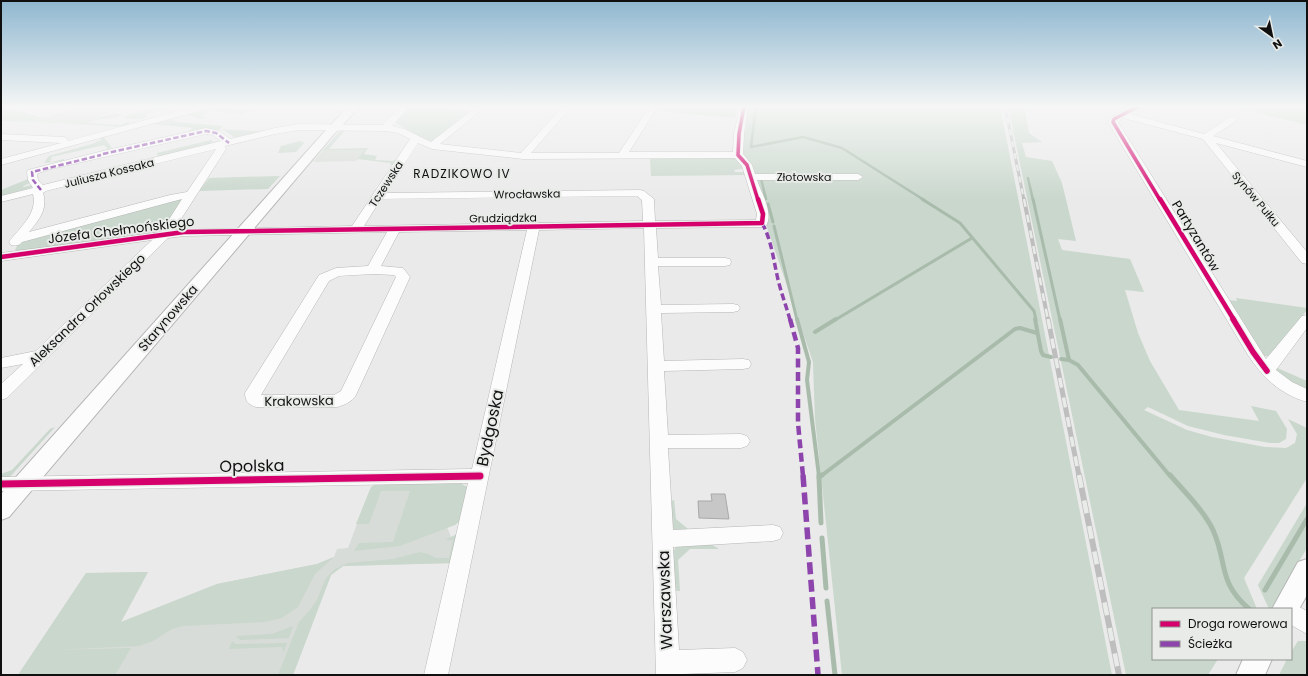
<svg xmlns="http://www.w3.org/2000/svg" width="1308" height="676" viewBox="0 0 1308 676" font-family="Poppins,sans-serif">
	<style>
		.built { fill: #d8dcd8 }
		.green { fill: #c9d7cc }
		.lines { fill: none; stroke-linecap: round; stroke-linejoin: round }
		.stream-far3 { stroke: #a9bcac; stroke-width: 2.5 }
		.stream-far2 { stroke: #a9bcac; stroke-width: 3 }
		.stream-far1 { stroke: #a9bcac; stroke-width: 4 }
		.stream { stroke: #a9bcac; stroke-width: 5 }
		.building { fill: #c6c7c6; stroke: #a8a9a8 }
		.minor-casing { stroke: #b6b7b6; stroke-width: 1 }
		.tertiary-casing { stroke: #b6b7b6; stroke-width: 2 }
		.minor { fill: #fcfcfc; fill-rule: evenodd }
		.tertiary { fill: #fcfcfc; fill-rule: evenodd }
		.rail-far3-casing { stroke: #bdbebd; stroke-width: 3 }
		.rail-far2-casing { stroke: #bdbebd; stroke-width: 4 }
		.rail-far1-casing { stroke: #bdbebd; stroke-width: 5 }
		.rail-casing { stroke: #bdbebd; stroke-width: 6 }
		.rail-far3 { stroke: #e8ebe8; stroke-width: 2; stroke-dasharray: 6; stroke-linecap: butt }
		.rail-far2 { stroke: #e8ebe8; stroke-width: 2.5; stroke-dasharray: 8; stroke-linecap: butt }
		.rail-far1 { stroke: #e8ebe8; stroke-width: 3.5; stroke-dasharray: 10; stroke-linecap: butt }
		.rail { stroke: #e8ebe8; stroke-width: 4.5; stroke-dasharray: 13; stroke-linecap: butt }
		.quiet-far3 { stroke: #8e44ad; stroke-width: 2.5; stroke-dasharray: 5.5 2.5; stroke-linecap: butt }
		.quiet-far2 { stroke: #8e44ad; stroke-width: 3.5; stroke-dasharray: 7 3.5; stroke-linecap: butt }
		.quiet-far1 { stroke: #8e44ad; stroke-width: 4.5; stroke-dasharray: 9 4.5; stroke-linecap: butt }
		.quiet { stroke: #8e44ad; stroke-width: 5.5; stroke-dasharray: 12 5.5; stroke-linecap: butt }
		.cycleway-far3-casing { stroke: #e8ebe8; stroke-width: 5 }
		.cycleway-far2-casing { stroke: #e8ebe8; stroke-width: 6 }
		.cycleway-far1-casing { stroke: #e8ebe8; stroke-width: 8 }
		.cycleway-casing { stroke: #e8ebe8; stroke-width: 10 }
		.cycleway-far3 { stroke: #d6006c; stroke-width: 3.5 }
		.cycleway-far2 { stroke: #d6006c; stroke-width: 4.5 }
		.cycleway-far1 { stroke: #d6006c; stroke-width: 5.5 }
		.cycleway { stroke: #d6006c; stroke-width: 7 }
		.labels { text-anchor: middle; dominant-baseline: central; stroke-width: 4; stroke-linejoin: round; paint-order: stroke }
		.far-street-label { font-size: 11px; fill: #0f100f; stroke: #e8ebe8 }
		.far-neighbourhood-label { font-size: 12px; letter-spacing: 1px; fill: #0f100f; stroke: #e8ebe8 }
		.street-label { font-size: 13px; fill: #0f100f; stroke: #e8ebe8 }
		.near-street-label { font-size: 16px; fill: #0f100f; stroke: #e8ebe8 }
	</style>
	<rect width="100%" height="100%" fill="#e9eae9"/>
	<g class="built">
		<polygon points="83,106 132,106 75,124 30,122"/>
		<polygon points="323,150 365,150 356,161 313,162"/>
		<polygon points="454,482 447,527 451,537 458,543 454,563 343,566 331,575 293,675 18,675 86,573 148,572 121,622 217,584 317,564 334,557 337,549 348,548 370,489"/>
	</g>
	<g class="green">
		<polygon points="5,106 6,107 42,118 30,122 1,121 1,108"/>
		<path d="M157 106H176L144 115 147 117 140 119 123 118C130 113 146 111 156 108L154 107Z"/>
		<polygon points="214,106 229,106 228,107 251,110 244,114 211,111 201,116 206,117 202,119 189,115 182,116"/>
		<polygon points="408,106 442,106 473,110 437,139 429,142 394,122"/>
		<polygon points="657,106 738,106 735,118 656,111 655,113 652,113"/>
		<polygon points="746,106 1000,106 1112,675 842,675 815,419 813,362 767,227 766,217 744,157 741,146"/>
		<polygon points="1008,106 1032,106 1025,110 1029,133 1042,142 1022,143 1026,157 1052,161 1062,183 1076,241 1058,239 1062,250 1130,259 1144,292 1125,290 1138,333 1150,361 1179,410 1259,421 1251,406 1276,411 1287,429 1286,439 1279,443 1270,443 1224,435 1188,426 1148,407 1144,410 1187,430 1212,437 1265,447 1286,448 1295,443 1297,434 1288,419 1307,428 1307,478 1244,578 1257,609 1153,609 1153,659 1218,659 1208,675 1126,675"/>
		<polygon points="1230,106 1307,106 1307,125"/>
		<path d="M115 113 122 115C112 121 100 116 87 123L121 125 129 121 128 123H133L134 121H131L139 123 122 127 75 124Z"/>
		<polygon points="173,118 171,119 177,122 223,126 220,129 258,131 269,130 229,140 234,137 222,129 186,133 193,128 152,124"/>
		<polygon points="341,130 345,130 329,149 368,148 364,154 377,156 375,160 393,161 394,160 397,162 393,165 390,165 391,163 357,159 365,150 323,150"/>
		<polygon points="102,136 103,136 112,148 98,153 97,152 108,149 104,145 51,157 52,159 50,160 51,162 64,159 64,161 44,163 49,156 92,144 101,140"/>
		<polygon points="211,140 213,142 220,141 221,142 152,159 151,158 158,156 157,153"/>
		<polygon points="300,141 304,143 296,152 278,153 281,146"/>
		<polygon points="734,157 746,168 734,170 735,172 743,172 748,175 651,176 650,158"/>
		<polygon points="277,176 280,176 268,189 199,191 209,178"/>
		<polygon points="28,179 30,183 23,186 24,187 31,185 34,187 1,196 1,190"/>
		<polygon points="183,198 164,228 154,233 22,251 15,250 19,243"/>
		<polygon points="1236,298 1307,308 1307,310 1270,356 1264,356 1228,300 1237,301"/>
		<polygon points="1275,367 1307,381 1307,393 1276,375"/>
		<polygon points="55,427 7,480 1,480 1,474 12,470 50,429"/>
		<polygon points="381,481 460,483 467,487 463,518 455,525 400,546 354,551 359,543 393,542 410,491 381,491 369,524 356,524 371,487"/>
		<polygon points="674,500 676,519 688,529 717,528 677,531 673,528 671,501"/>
		<polygon points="1307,503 1307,548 1271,609 1269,609 1258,585"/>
		<polygon points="457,534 453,563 343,566 331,575 293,675 278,675 299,622 310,610 317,600 326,578 335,569 348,563 393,559 420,552 428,554 436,558 449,558 453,540 445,540"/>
		<polygon points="711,544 719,549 690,549 678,560 680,591 671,591 672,553 677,546"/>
		<polygon points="334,557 315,574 298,607 282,618 264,622 183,626 172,629 153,641 139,646 51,650 131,648 115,675 18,675 86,573 148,572 121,622 217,584 317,564"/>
		<polygon points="293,626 289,638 240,640 236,636 272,634"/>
		<polygon points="232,641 236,644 287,643 284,651 282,651 283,647 229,649"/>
		<polygon points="1298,641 1307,641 1307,675 1279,675 1287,659 1291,659 1291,652"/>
	</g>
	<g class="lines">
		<g class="stream-far3">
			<polyline points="756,106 751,147 803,137 842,148 924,200"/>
			<polyline points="1028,178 1033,200"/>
			<polyline points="761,179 766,199"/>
		</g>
		<g class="stream-far2">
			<polyline points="922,199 960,223 1034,311 1036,320"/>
			<polyline points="1033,199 1060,320"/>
			<polyline points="768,204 773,222"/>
			<polyline points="774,226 797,320"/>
			<polyline points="835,320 972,238"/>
		</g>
		<g class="stream-far1">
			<polyline points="797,319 809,362 807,380 819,476"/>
			<polyline points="1035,319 1041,351 1043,355 1051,357"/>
			<polyline points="1060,319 1069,360"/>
			<polyline points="815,332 836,319"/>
			<polyline points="1061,359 1069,360 1078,365 1170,476"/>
			<polyline points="821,476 1015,329 1020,328 1037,333"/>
		</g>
		<g class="stream">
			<polyline points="819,475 819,477"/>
			<path d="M1170 475C1183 490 1205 512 1213 530 1228 563 1217 581 1249 609"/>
			<polyline points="821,523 819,477 822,475"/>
			<polyline points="822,538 826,588"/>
			<polyline points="1265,590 1307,519"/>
			<polyline points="827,601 835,675"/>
		</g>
	</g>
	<polygon class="building" points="711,494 725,494 729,519 699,518 698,501 712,501"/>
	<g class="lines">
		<g class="minor-casing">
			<g id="minor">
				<polygon points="197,106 211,106 210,108 1,165 1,159 61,143 1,140 1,134 64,137 67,138 68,141"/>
				<path d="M401 106H410L392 126 404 129 431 142 471 111 451 109 447 106H486L440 144 521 153 563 106H572L531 153H619L650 106H658L629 152H733L734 134 740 106H748L744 134 743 154 752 165 755 174H858L863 177 858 180H757C761 192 774 213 766 226L762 227 656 228 658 258H725L730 259 731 262 730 265 725 266H658L661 305 733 304 738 305 740 308 738 311 733 312 661 313 664 361 743 359 749 360 751 364 749 368 743 369 664 371 668 435 741 434 747 436 750 441 747 446 741 448H668L673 530 773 525 780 527 783 533 780 539 773 541 673 547 679 650 735 648 743 652 747 660 743 668 735 672 656 675 644 228 539 230 448 675H424L468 483 1 491V477L472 469 527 230 399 232 381 266 403 268 410 277 356 395C352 402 344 405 337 407H256C249 405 245 401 245 393L319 275 336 268 368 266 387 232 184 236 168 238 7 398 1 400V384L23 364 1 368V358L36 351 152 240 1 261V253L161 232 182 199 22 242C19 246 16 246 11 245L9 242C19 228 38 214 33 194L1 202V196L33 188 28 180 27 172 28 170 103 151 206 128 219 131 230 139 275 128 299 124 383 125ZM299 130 386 131 398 133 410 139 352 226 174 230 226 149 225 146 275 134ZM206 134 213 135 221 141 43 185 38 180 37 174 47 170ZM418 143 432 149 523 159 735 158 742 166 757 214 756 220 655 221 654 199 644 191 640 190 385 193ZM216 149 187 192 170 195 29 232C39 220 48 209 43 193L46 191ZM637 196 642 200 643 221 364 226 381 199ZM373 274 394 275 396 277 341 391 334 395H261L329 281 339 276Z"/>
				<path d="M1132 106H1143L1130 114 1204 134 1230 117H1236L1238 119 1236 121 1213 136 1307 161V167L1216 143 1307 252V264L1302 263 1203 139 1123 118 1118 122 1266 359 1302 316 1307 315V328L1276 370 1292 382 1307 389V402C1280 394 1263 378 1248 355L1108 122 1111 117Z"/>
				<polygon points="1291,603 1307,611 1307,634 1291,625 1291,609 1282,609 1283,606"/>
			</g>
		</g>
		<g class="tertiary-casing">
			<g id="tertiary">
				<polygon points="349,106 360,106 334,134 9,517 1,520 1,494 326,130"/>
				<polygon points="1307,559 1307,595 1294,618 1291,619 1291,609 1272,609 1298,562"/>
				<polygon points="1243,659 1272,659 1265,675 1236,675"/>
			</g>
		</g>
		<use href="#minor" class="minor"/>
		<use href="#tertiary" class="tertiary"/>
		<g class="rail-far3-casing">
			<polyline id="rail-far3" points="1005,106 1024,200"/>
		</g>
		<g class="rail-far2-casing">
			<polyline id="rail-far2" points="1024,199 1048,320"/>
		</g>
		<g class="rail-far1-casing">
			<polyline id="rail-far1" points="1048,319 1079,476"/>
		</g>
		<g class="rail-casing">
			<polyline id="rail" points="1079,475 1119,675"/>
		</g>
		<use href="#rail-far3" class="rail-far3"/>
		<use href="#rail-far2" class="rail-far2"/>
		<use href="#rail-far1" class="rail-far1"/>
		<use href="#rail" class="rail"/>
		<g class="quiet-far3">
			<polyline points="103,154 206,131 216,133 229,143"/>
			<polyline points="41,190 33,180 32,172 101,155"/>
		</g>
		<path class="quiet-far2" d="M762 223C771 239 773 257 777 275 780 290 786 305 790 320"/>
		<polyline class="quiet-far1" points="790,319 798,348 798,423 803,476"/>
		<polyline class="quiet" points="803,475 818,675"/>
		<g class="cycleway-far3-casing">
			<g id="cycleway-far3">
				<polyline points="744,106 739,134 738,155 747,165 758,200"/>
				<polyline points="1139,106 1114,119 1113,122 1160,200"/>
			</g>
		</g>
		<g class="cycleway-far2-casing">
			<g id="cycleway-far2">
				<polyline points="1160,199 1234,320"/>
				<polyline points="1,257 184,232 762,223 763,214 758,199"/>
			</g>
		</g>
		<g class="cycleway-far1-casing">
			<polyline id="cycleway-far1" points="1233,319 1253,352 1267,371"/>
		</g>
		<g class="cycleway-casing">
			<polyline id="cycleway" points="1,484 480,476"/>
		</g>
		<use href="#cycleway-far3" class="cycleway-far3"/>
		<use href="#cycleway-far2" class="cycleway-far2"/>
		<use href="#cycleway-far1" class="cycleway-far1"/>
		<use href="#cycleway" class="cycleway"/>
	</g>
	<linearGradient id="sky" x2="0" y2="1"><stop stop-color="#8fb7d0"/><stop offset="0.53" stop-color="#f5f6f5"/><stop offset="1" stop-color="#f5f6f5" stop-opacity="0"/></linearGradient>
	<rect width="1308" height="201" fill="url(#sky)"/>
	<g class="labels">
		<g class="far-street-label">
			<text transform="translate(109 173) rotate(-14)">Juliusza Kossaka</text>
			<text x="804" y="177">Złotowska</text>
			<text transform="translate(386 184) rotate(-57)">Tczewska</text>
			<text transform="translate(527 194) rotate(-1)">Wrocławska</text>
			<text transform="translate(1256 199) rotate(50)">Synów Pułku</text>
			<text transform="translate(503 218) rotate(-1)">Grudziądzka</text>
		</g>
		<g class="far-neighbourhood-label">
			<text x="462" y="173">RADZIKOWO IV</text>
		</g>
		<g class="street-label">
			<text transform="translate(121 230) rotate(-7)">Józefa Chełmońskiego</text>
			<text transform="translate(1196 236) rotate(59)">Partyzantów</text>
			<text transform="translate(87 310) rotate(-44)">Aleksandra Orłowskiego</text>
			<text transform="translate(168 318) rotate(-49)">Starynowska</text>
			<text transform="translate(299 401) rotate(-1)">Krakowska</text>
		</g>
		<g class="near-street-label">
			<text transform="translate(490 428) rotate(-78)">Bydgoska</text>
			<text transform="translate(252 466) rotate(-1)">Opolska</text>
			<text transform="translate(665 600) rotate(-92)">Warszawska</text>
		</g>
	</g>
	<rect width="1308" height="676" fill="none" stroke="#0f100f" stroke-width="4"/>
	<rect x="1152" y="608" width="140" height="52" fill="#e8ebe8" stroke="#919391"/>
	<rect x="1160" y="621" width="20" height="6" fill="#d6006c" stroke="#919391"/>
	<text x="1188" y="628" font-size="12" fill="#0f100f">Droga rowerowa</text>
	<rect x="1160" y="641" width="20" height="6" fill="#8e44ad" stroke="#919391"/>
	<text x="1188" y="648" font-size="12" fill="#0f100f">Ścieżka</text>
	<g transform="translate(1272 36) rotate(147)" stroke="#e8ebe8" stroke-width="3" paint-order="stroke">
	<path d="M0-3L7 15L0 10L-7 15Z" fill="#0f100f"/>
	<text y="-6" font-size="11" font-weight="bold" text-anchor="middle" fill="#0f100f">N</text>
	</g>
</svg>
